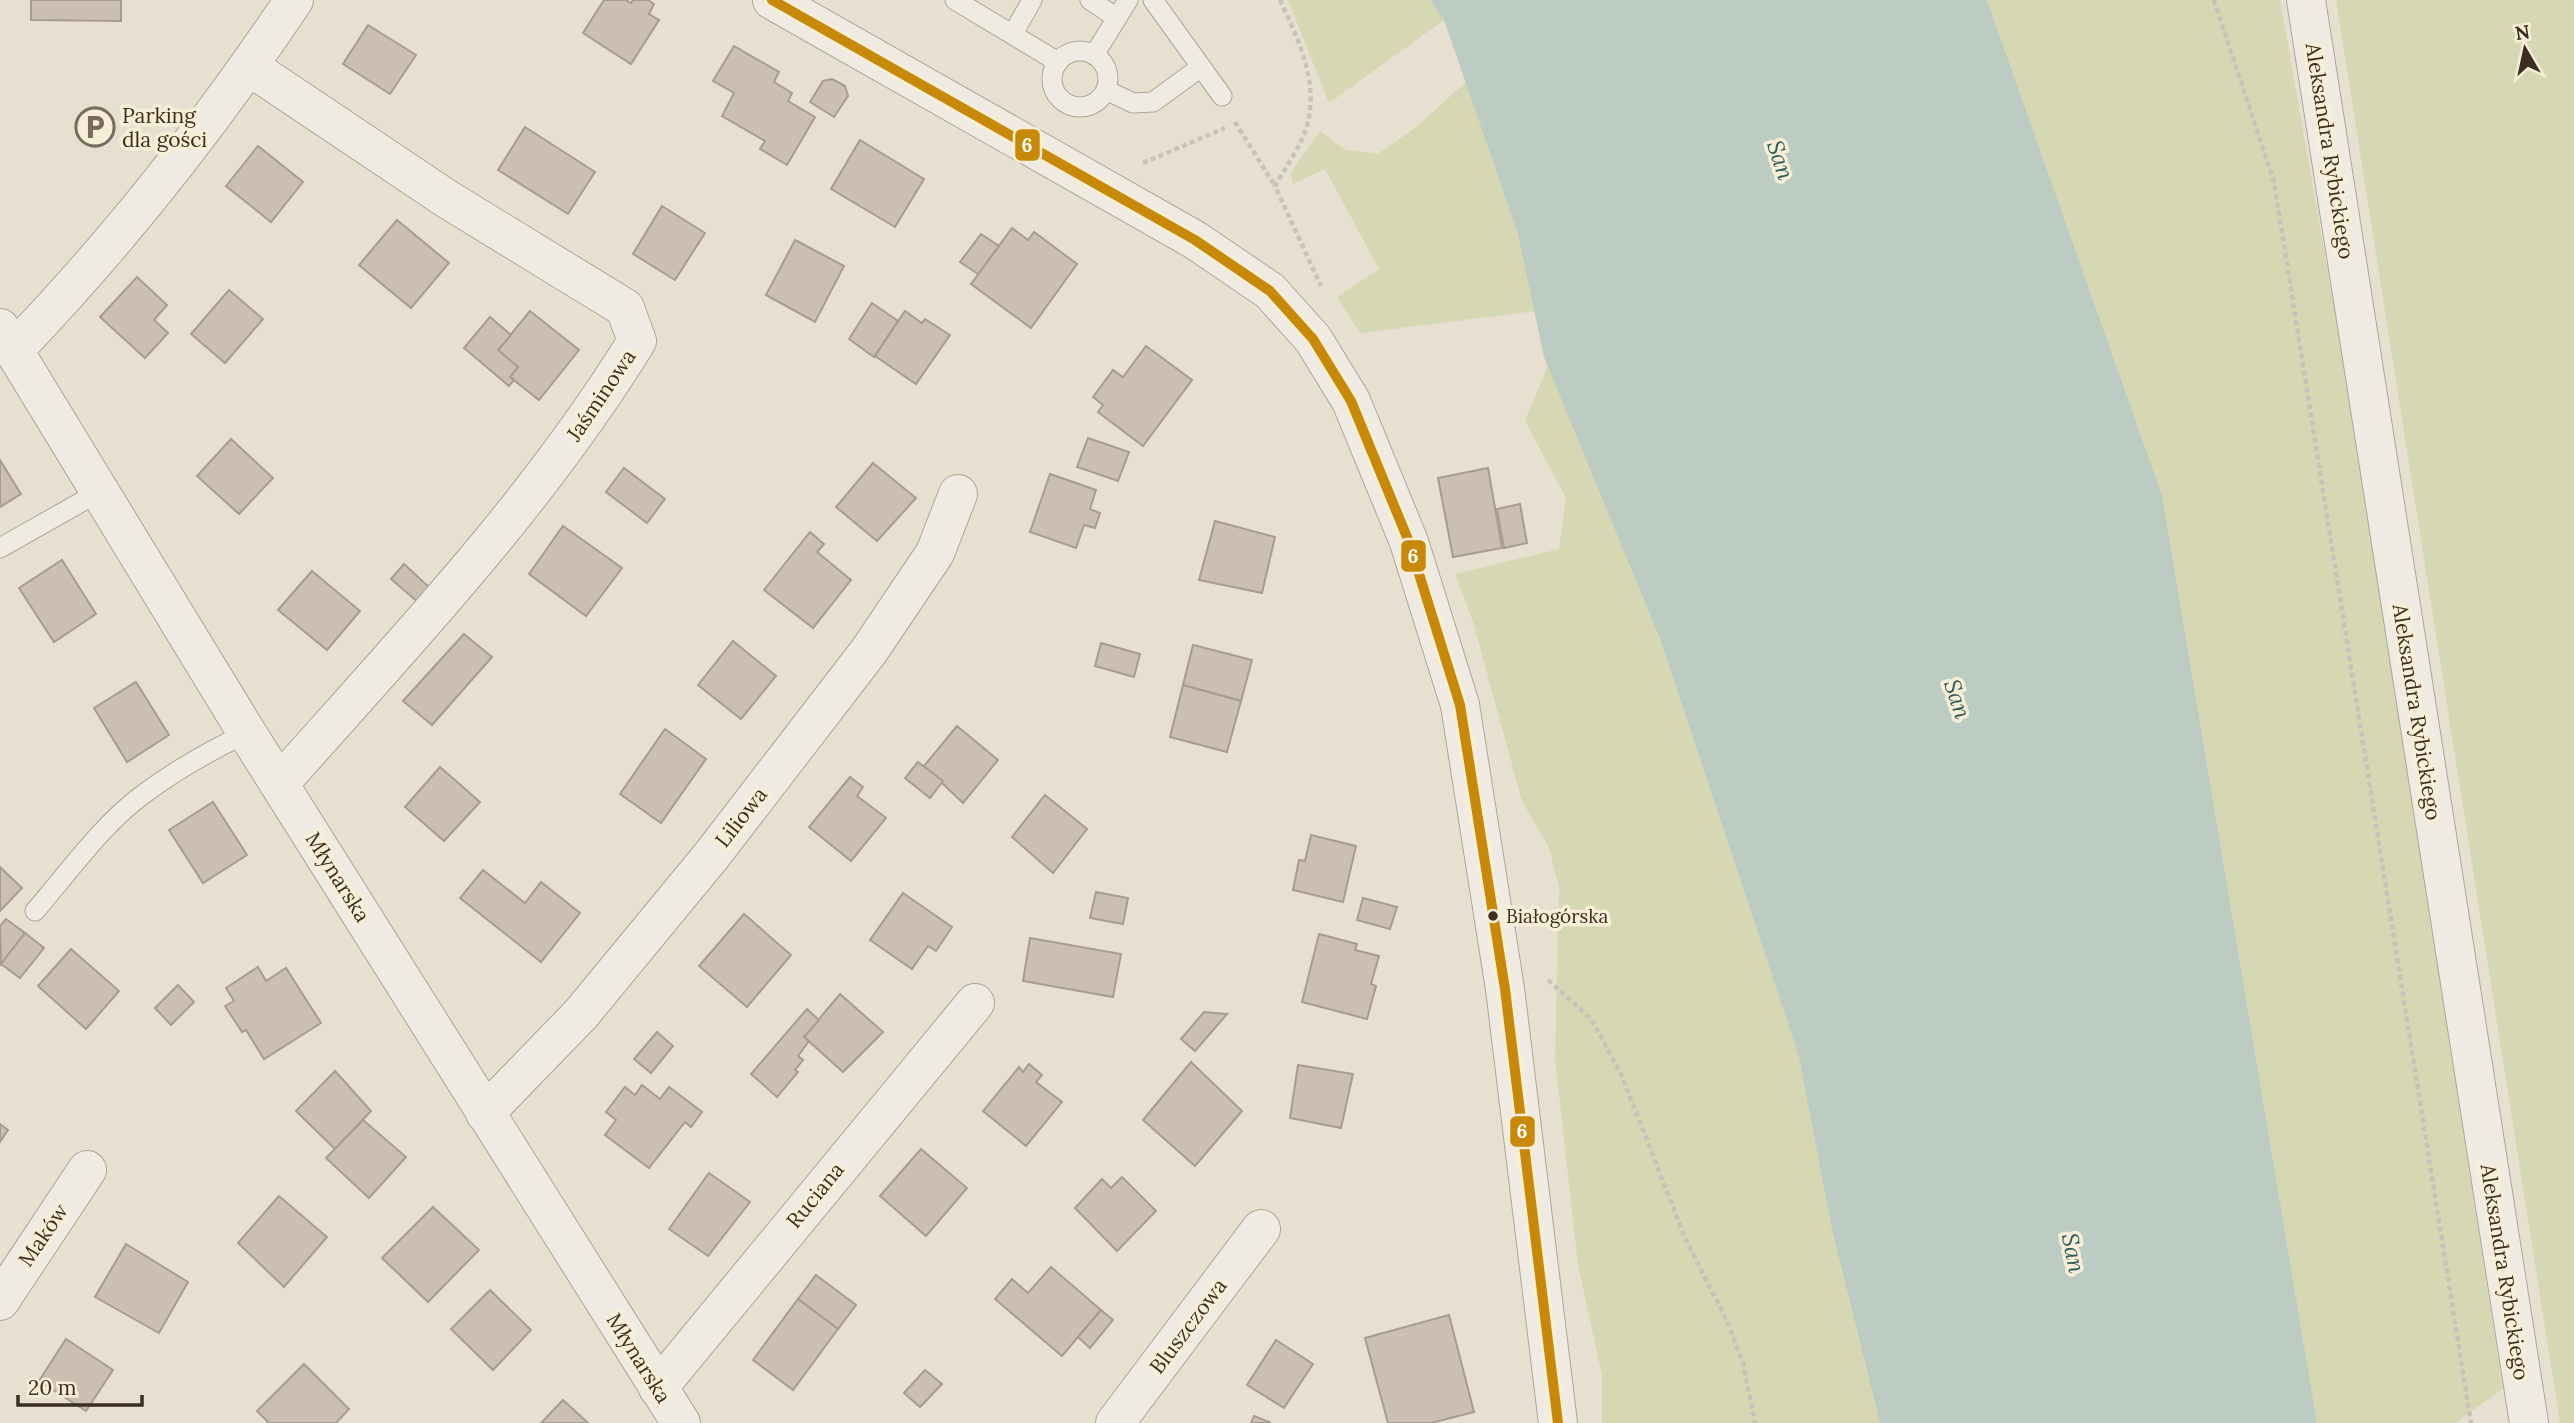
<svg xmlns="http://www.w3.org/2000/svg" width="2574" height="1423" viewBox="0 0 2574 1423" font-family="Lora,serif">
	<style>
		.green { fill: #d6d7b3 }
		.water { fill: #bcccc2 }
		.building { fill: #cbbfb2; stroke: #a89c90; stroke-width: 2 }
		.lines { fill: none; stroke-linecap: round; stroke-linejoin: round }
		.service-casing { stroke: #ada599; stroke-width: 21 }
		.minor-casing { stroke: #ada599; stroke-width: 40 }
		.tertiary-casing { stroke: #ada599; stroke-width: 40 }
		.path { stroke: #c8c2b9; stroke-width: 4.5; stroke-dasharray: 5 3.5; stroke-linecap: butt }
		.service { stroke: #efebe3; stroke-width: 19 }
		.minor { stroke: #efebe3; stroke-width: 38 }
		.tertiary { stroke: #efebe3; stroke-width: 38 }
		.bus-1-casing { stroke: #f7eed8; stroke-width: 16 }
		.bus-1 { stroke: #c88808; stroke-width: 10 }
		.bus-dot { fill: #3d2e20; stroke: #f7eed8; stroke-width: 2.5 }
		.labels { text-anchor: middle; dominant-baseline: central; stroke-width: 7; stroke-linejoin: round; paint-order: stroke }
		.bus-label { font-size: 19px; fill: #3d2e20; stroke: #f7eed8; text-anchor: start }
		.poi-label { font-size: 21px; fill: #3d2e20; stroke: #f7eed8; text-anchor: start }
		.street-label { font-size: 21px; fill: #3d2e20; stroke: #f7eed8 }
		.water-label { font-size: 23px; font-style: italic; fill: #2f5d5a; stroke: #f7eed8 }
		.line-badge { stroke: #f7eed8; stroke-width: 2.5 }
		.badge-label { font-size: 19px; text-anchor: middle; font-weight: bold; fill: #fff }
	</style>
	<rect width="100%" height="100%" fill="#e7e0d1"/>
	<g class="green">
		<polygon points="1288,0 1430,0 1444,20 1329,103"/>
		<polygon points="1987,0 2280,0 2344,362 2503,1389 2455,1423 2317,1423 2162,495"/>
		<polygon points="2336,0 2574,0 2574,1423 2560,1423"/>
		<polygon points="1466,82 1518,234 1535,311 1360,333 1337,297 1379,269 1325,169 1293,184 1291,172 1320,131 1346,150 1378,154 1416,127"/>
		<polygon points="1548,365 1660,639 1799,1057 1832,1230 1880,1423 1602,1423 1602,1376 1578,1265 1555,1058 1559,887 1549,848 1522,801 1473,622 1455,574 1559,549 1566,498 1525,421"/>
	</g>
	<polygon class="water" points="1430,0 1987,0 2162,495 2317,1423 1880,1423 1832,1230 1799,1057 1660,639 1544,357 1518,234 1444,20"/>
	<g class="building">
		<polygon points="31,0 121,0 121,21 31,20"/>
		<polygon points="604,0 626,0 631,3 633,0 648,0 654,4 649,14 659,20 631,64 583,33"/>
		<polygon points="368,25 416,55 390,94 343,64"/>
		<polygon points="734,46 779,72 774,82 792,93 788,101 815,117 787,165 760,149 765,141 722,116 734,93 713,81"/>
		<polygon points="832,79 845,86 848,96 834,117 810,102 823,81"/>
		<polygon points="525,127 595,172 568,214 498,170"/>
		<polygon points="860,140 924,179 895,227 831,189"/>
		<polygon points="258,146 303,182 271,222 226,186"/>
		<polygon points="662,206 705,233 675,280 633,254"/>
		<polygon points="397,220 449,263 411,308 359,265"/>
		<polygon points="1012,228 1028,240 1034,232 1077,264 1031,328 971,284"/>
		<polygon points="981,234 999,246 978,274 960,262"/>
		<polygon points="795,240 844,266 815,322 766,295"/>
		<polygon points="137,277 167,305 154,320 168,333 145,358 100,317"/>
		<polygon points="229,290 263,319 225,363 191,334"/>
		<polygon points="872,303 898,321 874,357 849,339"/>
		<polygon points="530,311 579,350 539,400 510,377 518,367 498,350"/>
		<polygon points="905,311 922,323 925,319 950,335 916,384 875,356"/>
		<polygon points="490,317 511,335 498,350 518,367 510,377 514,380 509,386 464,348"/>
		<polygon points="1146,346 1192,380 1143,446 1098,412 1103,405 1093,397 1113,370 1123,377"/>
		<polygon points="1088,438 1129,452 1118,481 1077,467"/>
		<polygon points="231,439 273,478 239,514 197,476"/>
		<polygon points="0,460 21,494 0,507"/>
		<polygon points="873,463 916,498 877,541 836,507"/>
		<polygon points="624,468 665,499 647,523 606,492"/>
		<polygon points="1488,468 1502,548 1453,557 1438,478"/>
		<polygon points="1050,474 1096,490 1090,509 1100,513 1095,528 1084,525 1076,548 1030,532"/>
		<polygon points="1520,504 1527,543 1504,548 1497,509"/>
		<polygon points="1215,521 1275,537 1262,593 1199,580"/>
		<polygon points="563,526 622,568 586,616 529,574"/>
		<polygon points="810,532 824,544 817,552 851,580 813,628 764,590"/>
		<polygon points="62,560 96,614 54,642 19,588"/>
		<polygon points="404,564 431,589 419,603 391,579"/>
		<polygon points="312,571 360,611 327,650 278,610"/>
		<polygon points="464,634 492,657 432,725 403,701"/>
		<polygon points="733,641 776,676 741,719 698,685"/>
		<polygon points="1101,643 1140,654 1134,677 1095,666"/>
		<polygon points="1193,645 1252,660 1241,701 1183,685"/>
		<polygon points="136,682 169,735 127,762 94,708"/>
		<polygon points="1183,685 1241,701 1227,752 1170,737"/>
		<polygon points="957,726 998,760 963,803 924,766"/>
		<polygon points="665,729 706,759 661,823 620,794"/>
		<polygon points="918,762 943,781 930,798 905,778"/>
		<polygon points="440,767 480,802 444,841 405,807"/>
		<polygon points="850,777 863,787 857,796 886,818 851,861 809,827"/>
		<polygon points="1045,795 1087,829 1053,873 1012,837"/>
		<polygon points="213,802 247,855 203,883 169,830"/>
		<polygon points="1311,835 1356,846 1343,902 1293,890 1299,860 1305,861"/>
		<polygon points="0,867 22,888 0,911"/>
		<polygon points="483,870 525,903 541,882 580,913 541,962 460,898"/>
		<polygon points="1096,892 1128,898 1123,924 1090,918"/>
		<polygon points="903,893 952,927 936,951 928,946 912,969 870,940"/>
		<polygon points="1363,898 1397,907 1390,929 1357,920"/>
		<polygon points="744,914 791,955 747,1007 699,966"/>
		<polygon points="6,919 25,933 1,964 0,926"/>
		<polygon points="25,933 44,948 20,978 1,964"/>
		<polygon points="1319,934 1357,944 1355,950 1379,956 1371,984 1376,986 1367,1019 1302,1002"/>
		<polygon points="1030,938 1121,954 1113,997 1023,981"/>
		<polygon points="71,949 119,991 86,1029 38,986"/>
		<polygon points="258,967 266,981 286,968 321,1023 264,1059 246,1030 242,1032 225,1006 234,1001 226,988"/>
		<polygon points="178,985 194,1002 171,1025 155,1008"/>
		<polygon points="840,994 883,1032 843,1072 804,1037"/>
		<polygon points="807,1009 819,1020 804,1037 809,1041 798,1056 803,1060 795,1070 798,1072 777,1097 751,1074"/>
		<polygon points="1204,1012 1227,1014 1195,1051 1181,1039"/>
		<polygon points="657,1032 673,1046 651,1073 634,1059"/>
		<polygon points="1191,1062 1242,1111 1195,1166 1143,1120"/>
		<polygon points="1029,1064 1042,1075 1036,1082 1062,1102 1026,1146 983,1111 1019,1067 1023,1072"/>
		<polygon points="1298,1065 1353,1074 1341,1128 1290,1118"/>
		<polygon points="335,1071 371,1111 335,1149 296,1111"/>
		<polygon points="642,1085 660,1099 669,1087 702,1112 691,1127 685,1122 649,1168 605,1135 616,1120 606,1112 625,1087 635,1095"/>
		<polygon points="363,1120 406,1157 369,1198 326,1158"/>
		<polygon points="0,1124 8,1130 0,1142"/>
		<polygon points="921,1149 967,1188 926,1236 880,1196"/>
		<polygon points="709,1173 750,1202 708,1256 669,1229"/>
		<polygon points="1122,1177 1156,1211 1117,1251 1075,1208 1102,1179 1111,1188"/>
		<polygon points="279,1196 327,1237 284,1287 238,1243"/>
		<polygon points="433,1207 479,1250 428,1302 382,1258"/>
		<polygon points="126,1244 188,1282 159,1333 95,1297"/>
		<polygon points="1051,1267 1101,1310 1062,1356 995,1299 1012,1279 1028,1293"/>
		<polygon points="816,1275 856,1305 838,1329 798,1299"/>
		<polygon points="490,1290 531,1330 493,1370 451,1329"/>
		<polygon points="798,1299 838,1329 793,1390 753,1360"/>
		<polygon points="1101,1310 1113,1320 1090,1348 1078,1337"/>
		<polygon points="1449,1315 1474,1412 1431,1423 1388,1423 1365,1338"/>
		<polygon points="66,1339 113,1370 86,1411 39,1381"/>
		<polygon points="1276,1340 1313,1364 1284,1408 1247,1385"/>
		<polygon points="304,1364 349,1409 336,1423 269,1423 257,1411"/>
		<polygon points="925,1370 942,1384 920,1407 904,1393"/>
		<polygon points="563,1400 588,1423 541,1423"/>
		<polygon points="1254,1416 1271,1423 1251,1423"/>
	</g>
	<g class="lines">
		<g class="service-casing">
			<g id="service">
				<polyline points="955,0 1058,62"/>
				<polyline points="1090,0 1117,18"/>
				<polyline points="1153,0 1222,96"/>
				<polyline points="1013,34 1032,0"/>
				<circle cx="1080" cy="79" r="28"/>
				<polyline points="1094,55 1128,0"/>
				<polyline points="1106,90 1133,103 1153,102 1201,67"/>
				<polyline points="0,548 99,492"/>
				<path d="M35 911C68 873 100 827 141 796 174 771 209 751 247 733"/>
			</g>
		</g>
		<g class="minor-casing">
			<g id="minor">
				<polyline points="2306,0 2529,1423"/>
				<path d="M250 67 447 199 625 308 637 341C537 503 406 641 280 783"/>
				<polyline points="0,328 247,733 681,1423"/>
				<path d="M13 351C116 244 211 124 294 0"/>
				<polyline points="485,1113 581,1014 712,855 869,651 935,553 958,494"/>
				<polyline points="0,1301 87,1170"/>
				<polyline points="658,1388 975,1003"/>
				<polyline points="1115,1423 1261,1229"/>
			</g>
		</g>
		<g class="tertiary-casing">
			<polyline id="tertiary" points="772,0 1195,240 1270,291 1313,339 1351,401 1409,542 1460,705 1505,989 1558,1423"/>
		</g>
		<g class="path">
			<path d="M1280 0C1299 41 1320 83 1306 129 1300 148 1285 168 1275 186L1321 286"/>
			<polyline points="2214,0 2274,182 2471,1423"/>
			<polyline points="1235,122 1275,186"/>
			<polyline points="1143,163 1225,128"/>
			<polyline points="1548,980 1592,1020 1622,1076 1685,1238 1727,1321 1743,1363 1755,1423"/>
		</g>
		<use href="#service" class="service"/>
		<use href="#minor" class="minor"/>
		<use href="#tertiary" class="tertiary"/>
		<g class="bus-1-casing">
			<polyline id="bus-1" points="772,0 1195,240 1270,291 1313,339 1351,401 1409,542 1460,705 1505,989 1558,1423"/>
		</g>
		<use href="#bus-1" class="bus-1"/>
	</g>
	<defs>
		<g id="parking-ring" transform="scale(2.0125)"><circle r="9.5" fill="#f7eed8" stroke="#786c5e" stroke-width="1.5"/><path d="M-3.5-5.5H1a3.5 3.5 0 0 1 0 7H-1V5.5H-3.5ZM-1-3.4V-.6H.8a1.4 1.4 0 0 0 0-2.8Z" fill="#786c5e"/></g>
	</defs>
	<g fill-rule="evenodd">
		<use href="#parking-ring" x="95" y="127"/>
	</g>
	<circle class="bus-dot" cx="1493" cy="916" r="6"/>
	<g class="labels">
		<g class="bus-label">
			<text x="1506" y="916">Białogórska</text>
		</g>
		<g class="poi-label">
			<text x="122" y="115">Parking<tspan x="122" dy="24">dla gości</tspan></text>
		</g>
		<g class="street-label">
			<text transform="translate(2330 151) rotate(81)">Aleksandra Rybickiego</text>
			<text transform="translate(601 395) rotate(-56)">Jaśminowa</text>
			<text transform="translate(2417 712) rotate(81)">Aleksandra Rybickiego</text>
			<text transform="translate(741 817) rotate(-52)">Liliowa</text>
			<text transform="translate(338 877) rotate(58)">Młynarska</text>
			<text transform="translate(815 1195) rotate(-51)">Ruciana</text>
			<text transform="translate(43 1235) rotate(-56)">Maków</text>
			<text transform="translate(2505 1272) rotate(81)">Aleksandra Rybickiego</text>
			<text transform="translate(1188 1326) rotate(-53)">Bluszczowa</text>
			<text transform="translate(639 1358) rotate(58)">Młynarska</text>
		</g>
		<g class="water-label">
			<text transform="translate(1781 160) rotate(72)">San</text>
			<text transform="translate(1958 699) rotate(72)">San</text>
			<text transform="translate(2074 1253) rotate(79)">San</text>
		</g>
	</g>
	<g class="line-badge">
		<rect x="1014" y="128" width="27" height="34" rx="7" fill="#c88808"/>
		<rect x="1400" y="539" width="27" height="34" rx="7" fill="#c88808"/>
		<rect x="1509" y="1115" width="27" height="33" rx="7" fill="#c88808"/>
	</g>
	<g class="badge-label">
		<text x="1027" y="152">6</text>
		<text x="1413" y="563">6</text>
		<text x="1522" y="1138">6</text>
	</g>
	<g transform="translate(2525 49) rotate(351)" stroke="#f7eed8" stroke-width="5" paint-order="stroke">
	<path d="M0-5L12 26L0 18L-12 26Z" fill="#3d2e20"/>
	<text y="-10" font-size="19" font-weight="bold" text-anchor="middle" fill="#3d2e20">N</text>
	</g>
	<path d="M18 1395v10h124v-10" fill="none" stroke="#3d2e20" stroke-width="3.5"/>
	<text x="28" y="1395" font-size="21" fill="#3d2e20" stroke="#f7eed8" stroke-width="5" paint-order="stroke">20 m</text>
</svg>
